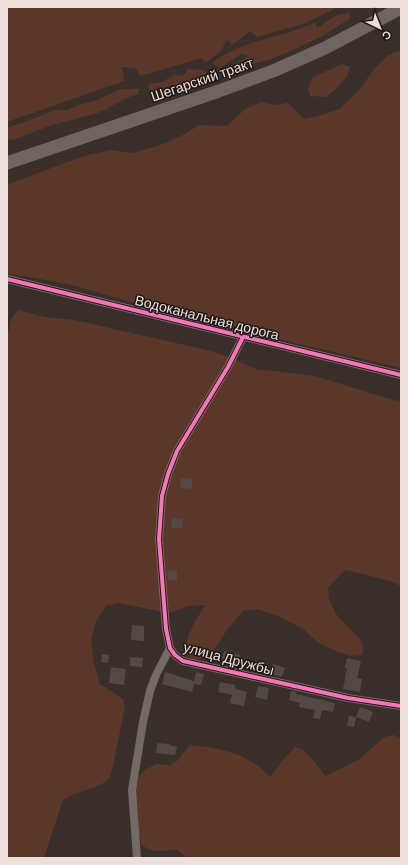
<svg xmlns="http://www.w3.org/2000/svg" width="408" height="865" viewBox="0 0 408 865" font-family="Barlow,sans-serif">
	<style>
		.green { fill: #5b3729 }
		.building { fill: #524946 }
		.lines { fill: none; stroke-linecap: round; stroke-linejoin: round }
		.minor { stroke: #736a66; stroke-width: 8 }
		.primary { stroke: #6f6460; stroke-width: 13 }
		.cycleway-casing { stroke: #1e1613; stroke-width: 6 }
		.cycleway { stroke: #fb73b8; stroke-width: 4 }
		.labels { text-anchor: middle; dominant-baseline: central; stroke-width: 3; stroke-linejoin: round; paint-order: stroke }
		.street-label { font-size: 14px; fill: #ede0dc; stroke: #1e1613 }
	</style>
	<rect width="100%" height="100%" fill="#382e2a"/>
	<g class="green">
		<polygon points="7,7 338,7 306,23 257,37 250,31 232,45 227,40 221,51 206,63 201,58 141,76 135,68 122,67 124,81 7,122"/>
		<path d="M349 12 351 18 324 35 289 52 271 59 234 69 231 66 249 56 241 54 220 68 212 63C236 44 270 39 299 29 305 27 311 24 316 22L317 28 335 16Z"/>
		<polygon points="401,50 401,368 177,315 67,284 7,273 7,185 59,165 88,155 111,150 133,153 154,147 166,143 185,134 199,125 227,126 245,109 261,102 274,105 288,103 304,119 315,117 340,109 360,89 374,69 387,56"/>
		<polygon points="342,64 350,67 347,76 339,86 326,97 310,96 308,89 313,77"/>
		<polygon points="188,69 204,70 209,77 181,86 173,85 153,91 148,88 149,84 162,82 174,75 183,76"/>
		<polygon points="121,89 140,89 137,95 131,96 123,100 98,113 49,126 14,140 7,139 7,128 30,120 54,110 68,110 77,105 94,101"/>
		<polygon points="18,310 44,317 75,320 211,351 231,358 256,369 315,376 393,400 401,401 401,586 387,580 345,570 328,588 329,599 336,614 359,638 363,646 362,655 351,656 338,652 318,643 303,629 280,617 257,609 243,611 227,630 209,657 193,660 184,652 188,637 192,627 205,605 188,606 169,613 118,603 106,606 96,621 91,641 94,663 100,684 123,699 125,706 113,767 109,779 102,784 75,794 63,800 44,858 7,858 7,332 9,331 11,319"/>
		<path d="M394 735 401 738V858H187L177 849C164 851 152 854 141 844L133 804 135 780 145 770 156 764 170 765 177 761 190 745C209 747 234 750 250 761 258 765 264 771 270 777L283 760 295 747 304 750 312 759 325 776 358 760 384 737Z"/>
	</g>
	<g class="building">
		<polygon points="181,478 192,479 192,489 180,488"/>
		<polygon points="172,518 183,519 182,528 171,528"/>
		<polygon points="167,570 177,571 177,581 168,580"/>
		<polygon points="132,625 144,626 144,641 131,640"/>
		<polygon points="224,651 240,655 237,667 221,663"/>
		<polygon points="102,654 109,655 108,663 101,662"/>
		<polygon points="130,657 143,658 142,667 130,666"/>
		<polygon points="347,658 361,661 357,678 362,679 360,692 343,689 347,668 345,668"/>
		<polygon points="273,664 285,668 282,677 270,673"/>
		<polygon points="111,667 126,669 124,685 109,683"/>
		<polygon points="165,672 194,681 196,672 204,674 201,685 194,684 192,692 162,684"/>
		<polygon points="220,682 235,685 235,689 247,692 244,706 230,703 232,695 218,692"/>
		<polygon points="258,686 269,688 267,700 255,697"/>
		<polygon points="291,691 297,692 296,694 335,703 333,712 322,710 320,719 313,718 315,710 299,707 300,703 289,700"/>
		<polygon points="360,707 373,712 369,722 356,717"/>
		<polygon points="349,716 356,717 354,727 347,726"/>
		<polygon points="157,743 169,744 169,745 177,747 175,755 156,753"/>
	</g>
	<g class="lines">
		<g class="minor">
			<polyline points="7,279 401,375"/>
			<polyline points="243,337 228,367 177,451 168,474 162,496 159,539 166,629 170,648 175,655 183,661 348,698 401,706"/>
			<polyline points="137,858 132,790 143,722 150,691 156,675 170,648"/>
		</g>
		<polyline class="primary" points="7,163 219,91 273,71 325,48 401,8"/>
		<g class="cycleway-casing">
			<g id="cycleway">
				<polyline points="7,279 401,375"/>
				<polyline points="243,337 228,367 177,451 168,474 162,496 159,539 166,629 170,648 175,655 183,661 348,698 401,706"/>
			</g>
		</g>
		<use href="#cycleway" class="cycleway"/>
	</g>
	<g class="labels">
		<g class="street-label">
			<text transform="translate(202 79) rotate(-19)">Шегарский тракт</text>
			<text transform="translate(207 317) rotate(14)">Водоканальная дорога</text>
			<text transform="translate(229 658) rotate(15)">улица Дружбы</text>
		</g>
	</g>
	<rect width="408" height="865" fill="none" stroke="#ede0dc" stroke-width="16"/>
	<g transform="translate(380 28) rotate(137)" stroke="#1e1613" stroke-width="3" paint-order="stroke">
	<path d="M0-3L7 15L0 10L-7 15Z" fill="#ede0dc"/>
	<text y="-6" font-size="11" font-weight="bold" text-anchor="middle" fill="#ede0dc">С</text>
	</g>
</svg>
